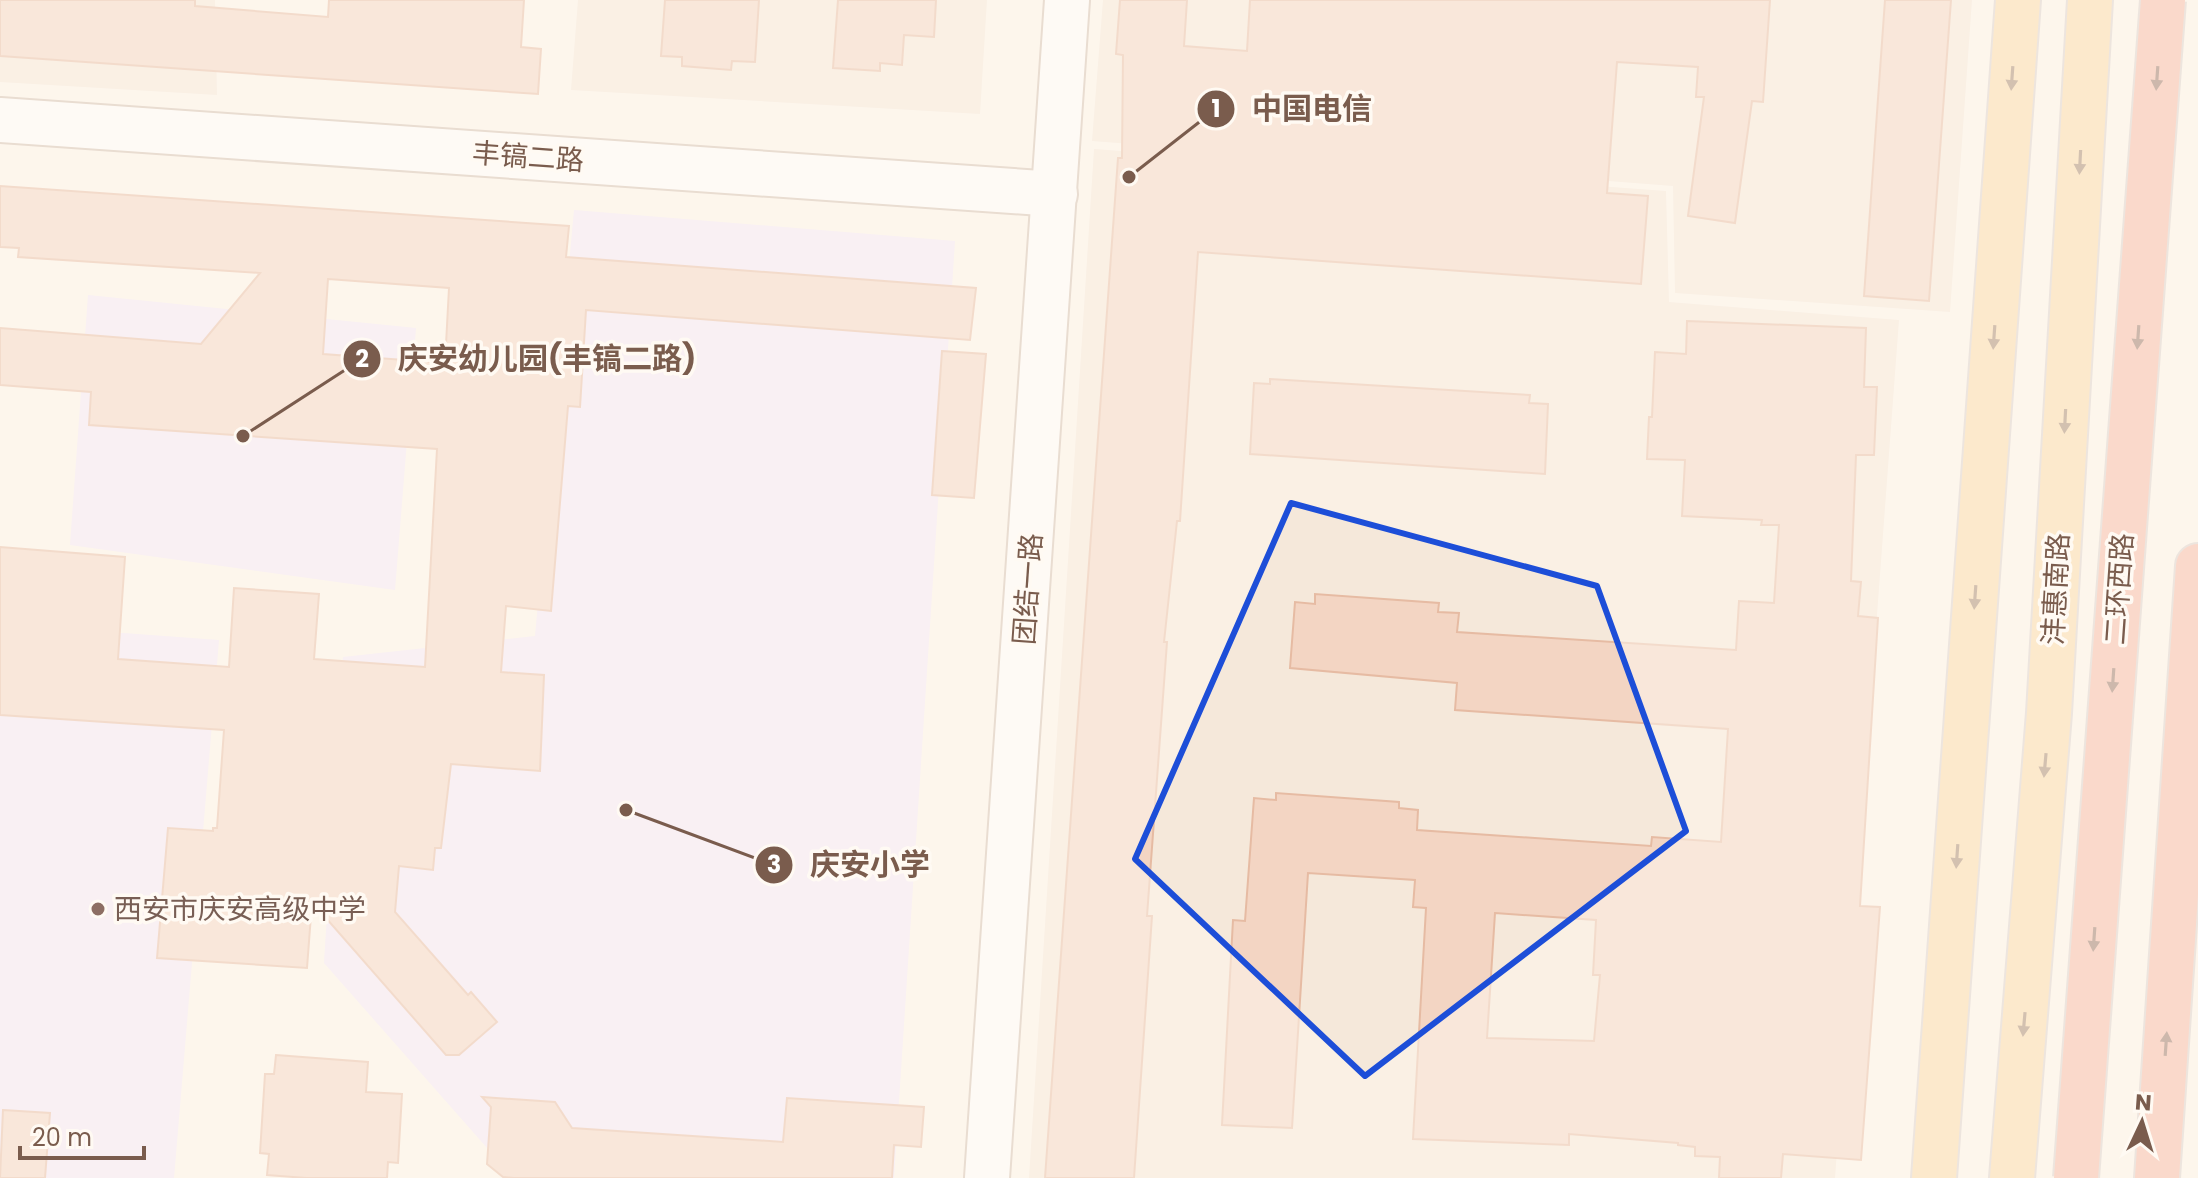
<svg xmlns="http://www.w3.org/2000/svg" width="2198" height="1178" viewBox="0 0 2198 1178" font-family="Poppins,'Noto Sans SC',sans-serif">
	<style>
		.residential { fill: #f5e8da }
		.education { fill: #f3e8fa }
		.building { fill: #f3d5c3; stroke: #e6bba3; stroke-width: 2; fill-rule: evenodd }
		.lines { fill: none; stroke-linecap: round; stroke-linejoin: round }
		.minor-casing { stroke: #d1beb0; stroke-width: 48 }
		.major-casing { stroke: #dad1cd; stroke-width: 48 }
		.highway-casing { stroke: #dad1cd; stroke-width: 48 }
		.minor { stroke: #fff; stroke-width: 44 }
		.major { stroke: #fbd9a5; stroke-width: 44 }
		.highway { stroke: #f7b7a3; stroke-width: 44 }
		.highway-bridge-casing { stroke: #dad1cd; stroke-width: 48; stroke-linecap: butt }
		.highway-bridge { stroke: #f7b7a3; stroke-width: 44 }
		.oneway { fill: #a18267 }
		.oneway2 { fill: #936e5e }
		.marked { fill: none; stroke: #1d4ed8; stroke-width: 6; stroke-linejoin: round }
		.education-dot { fill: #8d6e63; stroke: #fffaf3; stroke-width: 3 }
		.labels { text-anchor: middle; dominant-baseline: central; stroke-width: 7; stroke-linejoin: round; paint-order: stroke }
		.street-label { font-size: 28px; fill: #7a5c4d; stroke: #fffaf3 }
		.education-label { font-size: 28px; fill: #785e54; stroke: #fffaf3; text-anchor: start }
		.leader { fill: none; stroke: #7a5c4d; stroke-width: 3 }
		.callout-dot { fill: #7a5c4d; stroke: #fffaf3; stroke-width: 3 }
		.mark-label { font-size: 24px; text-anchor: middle; font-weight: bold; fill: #fff }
		.callout-label { font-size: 30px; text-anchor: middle; font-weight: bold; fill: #7a5c4d; stroke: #fffaf3; stroke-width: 7; stroke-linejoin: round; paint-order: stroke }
	</style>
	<rect width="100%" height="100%" fill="#fdf6ec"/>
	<g class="residential">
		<polygon points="0,0 215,0 217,95 0,82"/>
		<polygon points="578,0 987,0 980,114 571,90"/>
		<polygon points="1103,0 1972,0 1950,312 1675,293 1673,186 1092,141"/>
		<polygon points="1094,149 1666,191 1669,302 1899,320 1835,1178 1029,1178"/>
	</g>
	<g class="education">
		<polygon points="574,210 955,241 894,1178 567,1178 510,1174 324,963 343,657 535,636"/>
		<polygon points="88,295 416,328 395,590 70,545"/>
		<polygon points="0,624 219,640 174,1178 0,1178"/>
	</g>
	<g class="building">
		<polygon points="0,0 195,0 195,6 328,17 329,0 524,0 521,47 541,49 538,94 0,56"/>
		<polygon points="665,0 759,0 755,62 732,61 731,70 682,66 682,57 661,56"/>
		<polygon points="838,0 936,0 934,37 904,35 902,65 880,63 880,71 833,68"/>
		<polygon points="1120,0 1187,0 1184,46 1247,51 1250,0 1770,0 1763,102 1752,101 1735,223 1688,216 1704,97 1696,97 1698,67 1617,62 1607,193 1648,196 1641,284 1198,252 1180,521 1177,521 1164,642 1167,642 1147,916 1152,916 1134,1178 1045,1178 1118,158 1122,158 1123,55 1116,54"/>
		<polygon points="1885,0 1951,0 1929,301 1864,296"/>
		<path d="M0 186 569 226 566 257 976 288 970 340 586 310 580 407 568 406 551 611 506 606 501 672 544 675 540 771 451 764 441 848H435L433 870 399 866 395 912 468 995 471 992 497 1022 459 1055H446L312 902 307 968 157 958 168 828 213 831V828H217L224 730 0 715V547L125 557 118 659 229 667 234 588 319 594 314 659 425 667 437 449 89 425 91 392 0 385V328L201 344 260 273 18 257 19 248 0 247ZM328 279 449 288 445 363 323 354Z"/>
		<path d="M1687 321 1866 328 1864 387H1877L1874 455H1856L1851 581 1861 582 1858 616 1878 618 1860 906 1880 907 1861 1160 1783 1154 1781 1178H1719L1720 1157 1695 1156V1147L1678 1145V1143L1569 1134V1145L1413 1139 1426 908 1413 907 1415 880 1308 873 1292 1128 1222 1125 1233 920 1245 921 1254 798 1276 800V793L1399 802V808L1418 810 1417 830 1651 846 1652 837 1721 842 1728 729 1455 710 1457 683 1290 668 1295 602 1315 604V594L1439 603 1438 612 1459 613 1457 632 1736 650 1739 601 1774 603 1779 525H1761L1762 520 1682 516 1685 460 1647 459 1649 417H1652L1655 352 1686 354ZM1495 913 1596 920 1593 975H1600L1594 1041 1487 1038Z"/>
		<polygon points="942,351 986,354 974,498 932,495"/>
		<polygon points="1270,379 1530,395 1529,403 1548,404 1545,474 1250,454 1254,383 1270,384"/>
		<polygon points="276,1055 368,1062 366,1092 402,1094 398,1163 388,1162 387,1178 306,1178 267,1175 269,1154 260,1153 265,1074 274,1074"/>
		<polygon points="482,1097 555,1102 572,1128 783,1142 787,1098 924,1107 921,1147 894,1145 892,1178 514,1178 503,1177 487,1164 491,1107"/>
		<polygon points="3,1110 50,1113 45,1178 0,1178"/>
	</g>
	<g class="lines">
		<g class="minor-casing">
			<g id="minor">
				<polyline points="0,120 1055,194"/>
				<polyline points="987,1178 1067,0"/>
			</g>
		</g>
		<g class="major-casing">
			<g id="major">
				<polyline points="1934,1178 2018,0"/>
				<polyline points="2012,1178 2049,713 2090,0"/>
			</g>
		</g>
		<g class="highway-casing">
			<polyline id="highway" points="2157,1178 2198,566"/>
		</g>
		<use href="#minor" class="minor"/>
		<use href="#major" class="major"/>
		<use href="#highway" class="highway"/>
		<g class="highway-bridge-casing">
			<polyline id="highway-bridge" points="2076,1178 2163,0"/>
		</g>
		<use href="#highway-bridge" class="highway-bridge"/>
	</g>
	<defs><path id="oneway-solid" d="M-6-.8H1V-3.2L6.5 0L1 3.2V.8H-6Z" transform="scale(2)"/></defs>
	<g class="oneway">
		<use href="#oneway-solid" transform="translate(2012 78) rotate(94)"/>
		<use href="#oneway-solid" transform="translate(2080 162) rotate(93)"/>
		<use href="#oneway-solid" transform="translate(1994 337) rotate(94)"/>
		<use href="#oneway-solid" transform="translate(2065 421) rotate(93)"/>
		<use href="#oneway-solid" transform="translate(1975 597) rotate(94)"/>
		<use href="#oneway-solid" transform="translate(2045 765) rotate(95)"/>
		<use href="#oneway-solid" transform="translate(1957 856) rotate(94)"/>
		<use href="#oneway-solid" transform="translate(2024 1024) rotate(95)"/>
	</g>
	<g class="oneway2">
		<use href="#oneway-solid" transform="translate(2157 78) rotate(94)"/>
		<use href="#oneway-solid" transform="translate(2138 337) rotate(94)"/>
		<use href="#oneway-solid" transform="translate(2113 680) rotate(94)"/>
		<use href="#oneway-solid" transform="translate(2094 939) rotate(94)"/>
		<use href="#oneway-solid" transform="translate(2166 1044) rotate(-86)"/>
	</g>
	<path d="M0 0H2198V1178H0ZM1291 503 1597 586 1686 831 1365 1076 1135 859Z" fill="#fdf6ec" fill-opacity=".55" fill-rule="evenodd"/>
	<path class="marked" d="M1291 503 1597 586 1686 831 1365 1076 1135 859Z"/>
	<circle class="education-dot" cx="98" cy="909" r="8"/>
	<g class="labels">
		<g class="street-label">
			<text transform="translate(528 157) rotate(4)">丰镐二路</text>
			<text transform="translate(1028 589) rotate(-86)">团结一路</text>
			<text transform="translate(2056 589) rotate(-87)">沣惠南路</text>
			<text transform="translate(2119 589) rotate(-86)">二环西路</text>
		</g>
		<g class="education-label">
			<text x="114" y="909">西安市庆安高级中学</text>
		</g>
	</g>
	<path class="leader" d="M1129 177L1216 109M243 436L362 359M626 810L774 865"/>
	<g class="callout-dot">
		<circle cx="1129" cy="177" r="8"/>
		<circle cx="243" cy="436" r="8"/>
		<circle cx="626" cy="810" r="8"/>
		<circle cx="1216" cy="109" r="20"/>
		<circle cx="362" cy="359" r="20"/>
		<circle cx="774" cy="865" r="20"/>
	</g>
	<g class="mark-label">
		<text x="1216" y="117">1</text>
		<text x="362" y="367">2</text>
		<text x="774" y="873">3</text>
	</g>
	<g class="callout-label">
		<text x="1312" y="119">中国电信</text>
		<text x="547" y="369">庆安幼儿园(丰镐二路)</text>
		<text x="870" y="875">庆安小学</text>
	</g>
	<g transform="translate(2142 1122) rotate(4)" stroke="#fffaf3" stroke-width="6" paint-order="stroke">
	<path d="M0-6L14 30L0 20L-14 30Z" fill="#7a5c4d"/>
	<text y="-12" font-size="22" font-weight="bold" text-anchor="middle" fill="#7a5c4d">N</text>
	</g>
	<path d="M20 1146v12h124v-12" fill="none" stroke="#7a5c4d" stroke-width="4"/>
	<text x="32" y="1146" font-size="24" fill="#7a5c4d" stroke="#fffaf3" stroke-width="6" paint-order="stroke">20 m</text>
</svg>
